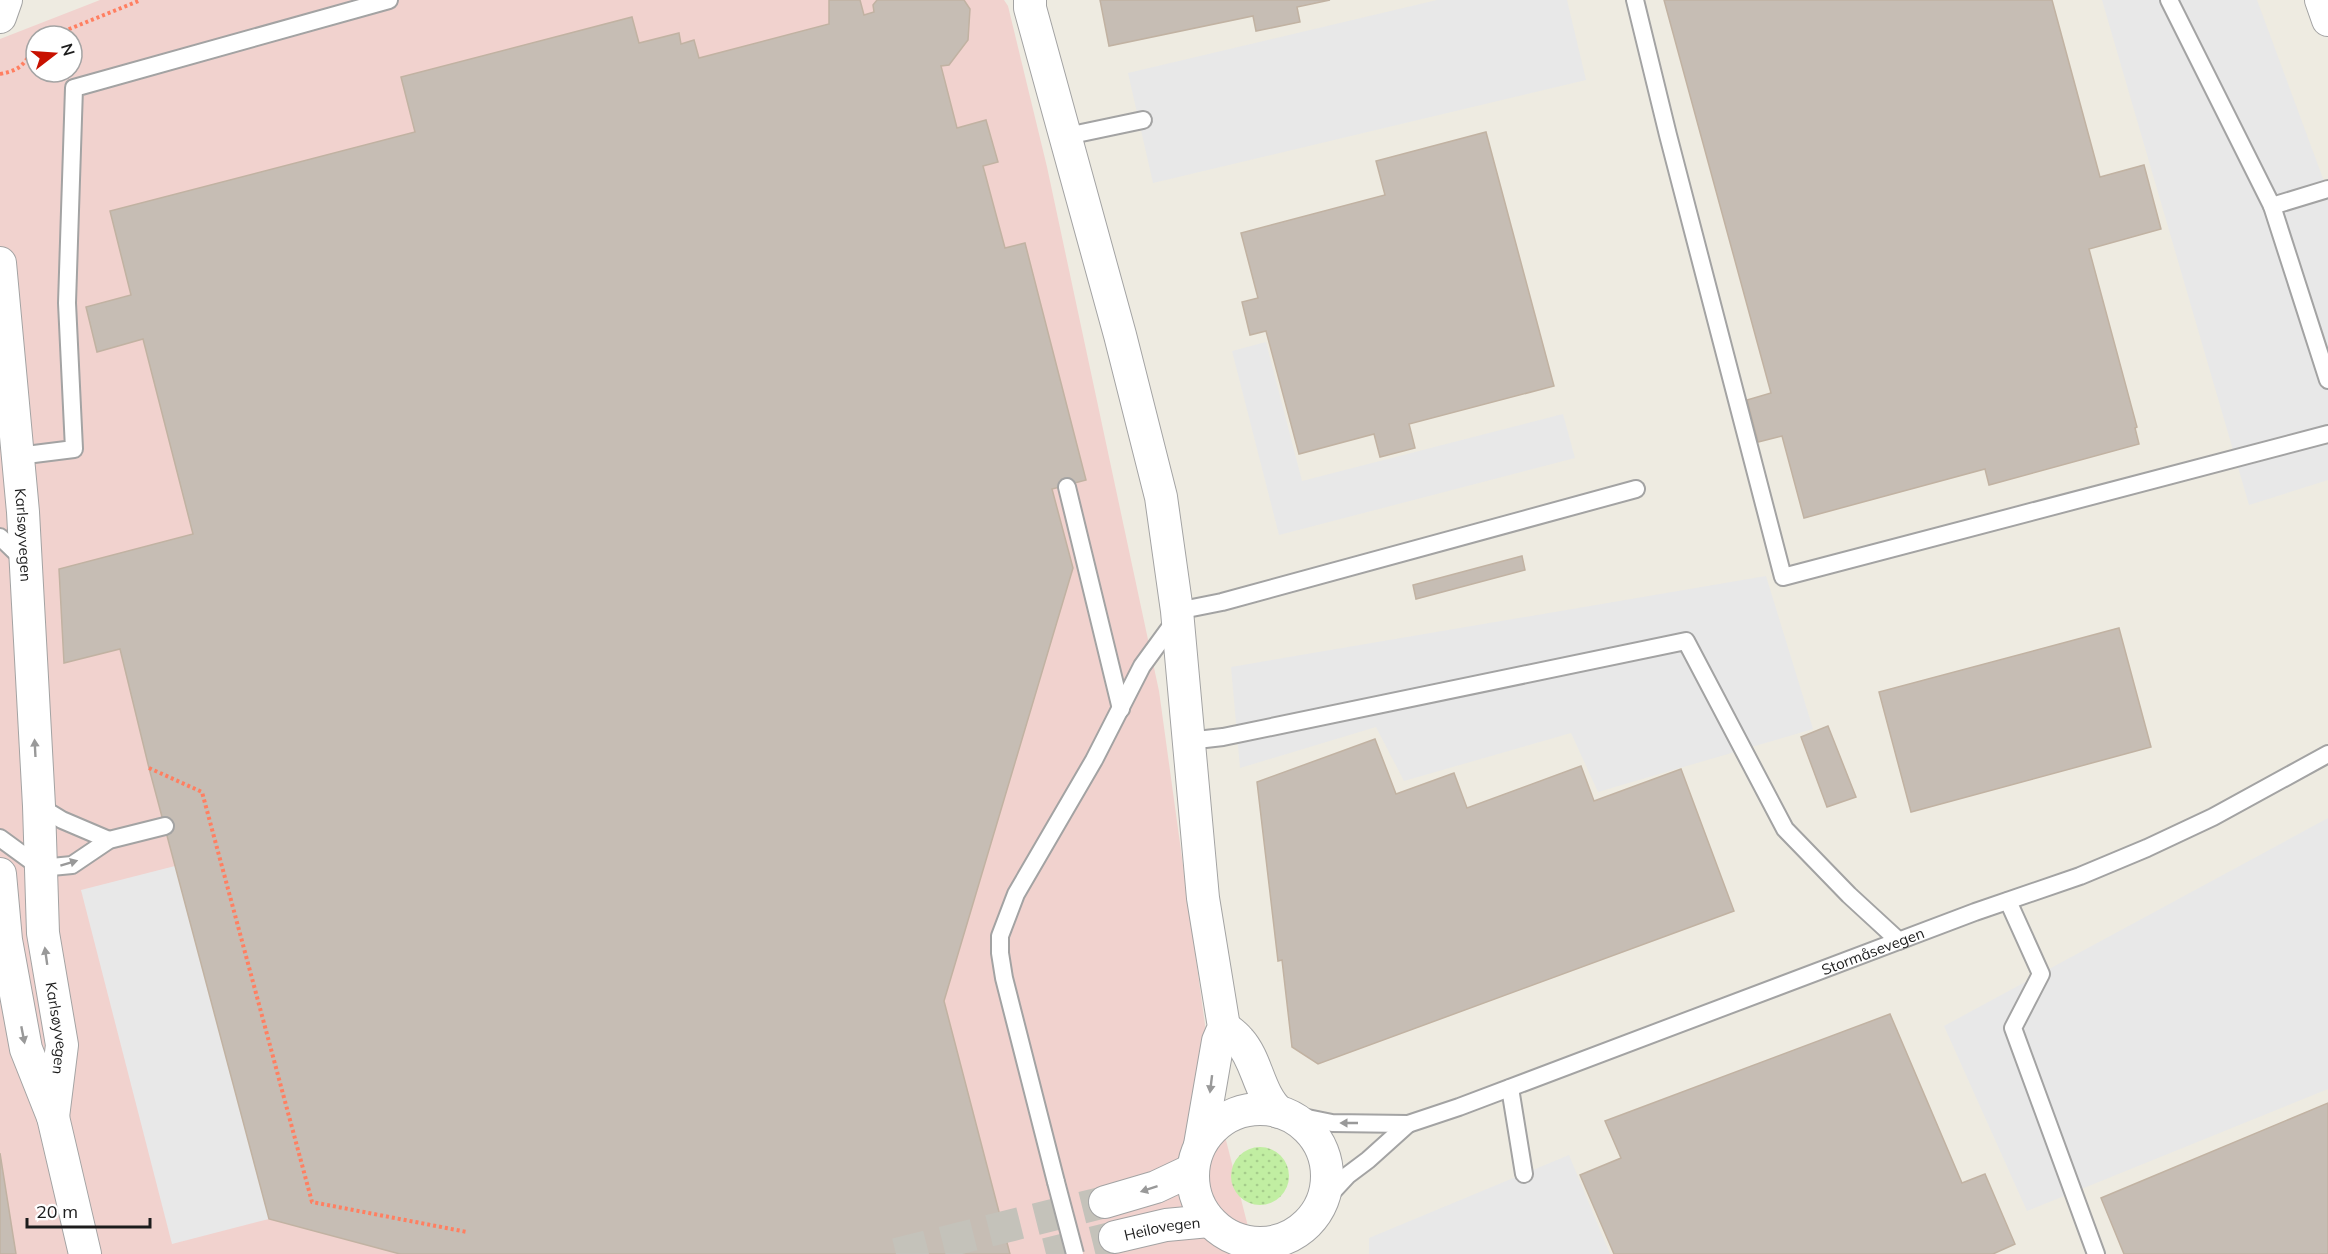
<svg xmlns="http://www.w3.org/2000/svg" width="2328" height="1254" viewBox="0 0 2328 1254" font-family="Mulish,sans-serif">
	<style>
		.commercial { fill: #f1d2ce; fill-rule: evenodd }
		.grass { fill: url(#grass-dots) }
		.parking { fill: #e8e8e8 }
		.building { fill: #c6bdb4; stroke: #c1b2a2; stroke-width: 1.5 }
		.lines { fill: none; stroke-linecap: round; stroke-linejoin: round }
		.minor-tunnel { stroke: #c4c2ba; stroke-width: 32; stroke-dasharray: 32 16; stroke-linecap: butt }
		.service-casing { stroke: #a3a3a3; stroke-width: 20 }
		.minor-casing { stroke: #a3a3a3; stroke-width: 34 }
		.path { stroke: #ff7f61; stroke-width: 4; stroke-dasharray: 3 3; stroke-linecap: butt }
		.service { stroke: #fff; stroke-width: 16 }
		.minor { stroke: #fff; stroke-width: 32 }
		.service-bridge-casing { stroke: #a3a3a3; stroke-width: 20; stroke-linecap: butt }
		.path-bridge { stroke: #ff7f61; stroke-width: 4; stroke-dasharray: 3 3; stroke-linecap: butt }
		.service-bridge { stroke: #fff; stroke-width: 16 }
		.oneway { fill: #999 }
		.labels { text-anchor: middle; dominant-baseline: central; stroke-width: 6; stroke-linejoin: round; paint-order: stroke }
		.street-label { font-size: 15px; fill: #1c1c1c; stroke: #fff }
	</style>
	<defs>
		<pattern id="grass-dots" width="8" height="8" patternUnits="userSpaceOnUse" patternTransform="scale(1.5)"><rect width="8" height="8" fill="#c1eea2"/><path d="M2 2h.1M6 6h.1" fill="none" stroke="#a5cc8b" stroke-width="1.8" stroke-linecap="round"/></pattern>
	</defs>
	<rect width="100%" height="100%" fill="#eeebe1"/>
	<path class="commercial" d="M100 0H1004L1008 6 1047 167 1159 691 1215 1097 1255 1254H0V39ZM36 36H72V72H36Z"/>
	<circle class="grass" cx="1260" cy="1176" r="29"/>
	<g class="parking">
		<polygon points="1437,0 1567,0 1586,80 1153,183 1128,73"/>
		<polygon points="2102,0 2257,0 2328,192 2328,480 2249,505"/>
		<polygon points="1266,342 1302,481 1563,414 1575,458 1279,535 1232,351"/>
		<polygon points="1766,576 1813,729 1598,792 1571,733 1404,781 1376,727 1240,768 1231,667"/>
		<polygon points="128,680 400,1254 269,1219 172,1244 81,890 175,866"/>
		<polygon points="2328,818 2328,1089 2027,1211 1944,1026"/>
		<polygon points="1569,1155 1610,1254 1369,1254 1369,1238"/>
	</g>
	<g class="building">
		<polygon points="829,0 860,0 864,15 874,12 873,5 877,0 964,0 970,9 968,40 949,65 941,66 957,128 986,120 998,162 983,166 1005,248 1025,243 1086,480 1052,489 1073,568 944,1001 1010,1254 400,1254 269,1219 149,768 120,649 64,663 59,569 193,534 143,339 97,352 86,307 131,295 110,211 415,132 401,77 632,17 639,43 679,33 681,44 694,40 699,58 829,24"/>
		<polygon points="1100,0 1330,0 1297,7 1300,22 1256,31 1253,16 1109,46"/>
		<polygon points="1664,0 2052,0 2100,177 2144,165 2161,229 2089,249 2137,427 2135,428 2139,444 1989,485 1985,469 1804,518 1782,436 1758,442 1747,400 1771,393"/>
		<polygon points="1486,132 1554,386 1409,424 1415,448 1380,457 1374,434 1299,454 1266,331 1250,335 1242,302 1258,298 1241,233 1385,195 1376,161"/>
		<polygon points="1522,556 1525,570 1416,599 1413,585"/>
		<polygon points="2119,628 2151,747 1911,812 1879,692"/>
		<polygon points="1828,726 1856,797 1827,807 1801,737"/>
		<polygon points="1375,739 1396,794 1454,773 1467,808 1581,766 1594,801 1681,769 1734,911 1318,1064 1292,1047 1282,960 1278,961 1257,782"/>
		<polygon points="1890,1014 1962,1183 1985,1174 2015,1244 1993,1254 1614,1254 1580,1175 1621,1158 1605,1121"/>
		<polygon points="2328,1103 2328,1254 2124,1254 2101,1198"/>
		<polygon points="0,1153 16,1254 0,1254"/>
	</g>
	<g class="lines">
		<g class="minor-tunnel">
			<polyline points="896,1254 1105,1202"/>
			<polyline points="1046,1254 1115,1237"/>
		</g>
		<g class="service-casing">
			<g id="service">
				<polyline points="1635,0 1668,135 1783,577 2328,434"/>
				<polyline points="2169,0 2272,206 2328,189"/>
				<polyline points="1067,136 1143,120"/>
				<polyline points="2272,206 2328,380"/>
				<polyline points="18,456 74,449 67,303 74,88 389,0"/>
				<polyline points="1067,487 1121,709"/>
				<polyline points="0,537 24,560"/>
				<polyline points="1177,611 1222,602 1636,489"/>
				<polyline points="1188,741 1223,737 1686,641 1785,829 1849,895 1899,941"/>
				<polyline points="39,806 62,820 109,840"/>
				<polyline points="0,838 41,868 72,865 109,840 165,826"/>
				<polyline points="2008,901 2041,974 2013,1028 2096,1254"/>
				<polyline points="1510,1088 1524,1174"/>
				<path id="s1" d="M1283 1113 1332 1123 1408 1124 1459 1107 1975 912 2080 876 2147 848 2213 817 2328 754"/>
				<polyline points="1056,1182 1004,978 1000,953 1000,936 1016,894 1094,760 1142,666 1177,618"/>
				<polyline points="1322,1203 1348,1175 1368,1160 1408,1124"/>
			</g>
		</g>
		<g class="minor-casing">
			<g id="minor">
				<polyline points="1030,0 1030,8 1120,335 1161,497 1177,611 1203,898 1224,1027 1218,1041 1200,1145"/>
				<polyline points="2321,0 2328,20"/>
				<polyline points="0,17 6,0"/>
				<path id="s2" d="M0 263 23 512 39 806 43 933 62 1045 53 1117"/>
				<polyline points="0,874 6,940 26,1049 53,1117 85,1254"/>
				<path d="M1224 1027C1229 1031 1235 1035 1239 1040 1258 1061 1258 1093 1279 1112"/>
				<circle cx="1260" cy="1176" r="67"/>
				<polyline points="1105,1202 1156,1187 1192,1170"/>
				<path id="s3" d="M1115 1237 1166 1225 1209 1221"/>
			</g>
		</g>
		<g class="path">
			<polyline points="52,36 141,0"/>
			<path d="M0 74C22 70 25 63 36 44"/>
		</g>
		<use href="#service" class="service"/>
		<use href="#minor" class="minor"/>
		<g class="service-bridge-casing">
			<polyline id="service-bridge" points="1056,1182 1075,1254"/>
		</g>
		<polyline class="path-bridge" points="149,768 202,792 312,1202 467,1232"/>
		<use href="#service-bridge" class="service-bridge"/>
	</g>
	<defs><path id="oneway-solid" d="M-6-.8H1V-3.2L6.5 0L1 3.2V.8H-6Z" transform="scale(1.5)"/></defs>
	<g class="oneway">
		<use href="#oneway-solid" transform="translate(35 748) rotate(-93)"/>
		<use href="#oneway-solid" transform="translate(69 863) rotate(-17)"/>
		<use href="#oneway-solid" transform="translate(46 956) rotate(-98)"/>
		<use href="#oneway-solid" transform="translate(23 1035) rotate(79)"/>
		<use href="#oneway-solid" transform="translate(1211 1084) rotate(97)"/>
		<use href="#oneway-solid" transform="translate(1349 1123) rotate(-180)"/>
		<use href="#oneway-solid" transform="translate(1149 1189) rotate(162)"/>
	</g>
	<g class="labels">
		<g class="street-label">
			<text stroke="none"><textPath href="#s2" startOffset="273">Karlsøyvegen</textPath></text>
			<text stroke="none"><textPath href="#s1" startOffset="622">Stormåsevegen</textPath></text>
			<text stroke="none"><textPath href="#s2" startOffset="768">Karlsøyvegen</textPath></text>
			<text stroke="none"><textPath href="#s3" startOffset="48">Heilovegen</textPath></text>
		</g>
	</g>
	<g transform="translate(54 54) rotate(73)"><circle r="28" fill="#ffffff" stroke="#a4a4a4" stroke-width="1.5"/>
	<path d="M0-4.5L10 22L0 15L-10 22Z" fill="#c81100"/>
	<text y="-9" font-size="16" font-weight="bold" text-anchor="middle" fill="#1c1c1c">N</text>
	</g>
	<path d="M27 1218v9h123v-9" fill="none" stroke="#1c1c1c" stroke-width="3"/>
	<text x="36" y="1218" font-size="18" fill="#1c1c1c" stroke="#ffffff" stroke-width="4.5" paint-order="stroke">20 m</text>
</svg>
